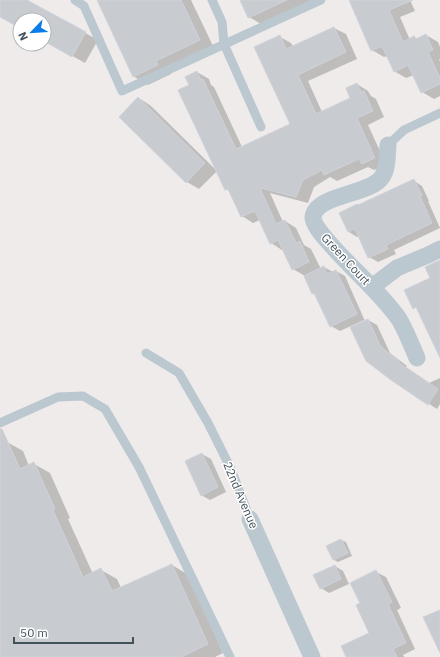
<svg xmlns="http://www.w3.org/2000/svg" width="440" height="657" viewBox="0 0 440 657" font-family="'IBM Plex Sans',sans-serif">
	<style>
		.shadow { fill: #0003 }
		.building { fill: #c8ccd1; stroke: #cfd2d8 }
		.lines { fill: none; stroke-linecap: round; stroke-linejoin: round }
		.lane { stroke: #bbc8d0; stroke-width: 9 }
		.street { stroke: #bbc8d0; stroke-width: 17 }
		.labels { text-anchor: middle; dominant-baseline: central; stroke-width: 3; stroke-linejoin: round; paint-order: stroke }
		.street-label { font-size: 12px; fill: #43515a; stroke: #fff }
	</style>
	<rect width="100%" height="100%" fill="#efebeb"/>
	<g class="shadow">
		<polygon points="0,0 25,0 98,40 85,63 44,40 44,20 20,20 20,27 0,16"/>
		<polygon points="98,0 191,0 214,48 169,69 171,74 148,85 133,76"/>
		<polygon points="241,0 323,0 261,24 249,17"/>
		<polygon points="350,0 410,0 415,11 400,17 410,40 414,38 417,39 426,35 438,42 440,47 440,59 439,59 440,61 440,96 434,99 422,92 414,75 406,78 394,71 387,56 384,57 372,50"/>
		<polygon points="334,28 346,34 357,59 308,81 322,112 352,98 357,84 368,91 371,96 376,99 384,117 368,125 386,164 374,170 368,167 337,181 330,177 314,187 308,203 270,193 283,222 285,221 296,228 304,245 311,249 321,269 324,267 333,272 336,271 345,276 365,321 368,320 377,325 390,353 407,366 406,367 429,383 440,378 440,404 437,409 391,379 364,320 340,331 331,326 317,296 313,293 305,276 293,269 283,249 282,250 271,243 260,220 253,223 242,216 231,192 226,189 217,171 199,189 187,182 139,98 151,106 216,170 191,86 197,72 209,79 211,85 214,87 242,147 291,125 280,37 291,43 293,47"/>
		<polygon points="414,181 422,186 429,201 428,201 440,228 394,250 396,254 378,262 369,257 359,236 357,237 349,232 359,206"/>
		<polygon points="7,442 23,451 29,466 34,464 50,473 70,518 68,519 93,574 101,570 117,579 121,588 172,565 187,574 223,653 215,657 0,657 0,445"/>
		<polygon points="202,454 211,459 226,492 210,500 201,495"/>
		<polygon points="341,540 346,542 352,556 338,562 334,560 328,546"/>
		<polygon points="335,566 343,571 349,584 329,593 321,588"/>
		<polygon points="376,572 386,577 401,608 397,610 415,649 403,655 404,657 347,657 371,633 361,604"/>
	</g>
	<g class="building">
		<polygon points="0,0 27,0 86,32 72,57 44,41 44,20 20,20 20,28 0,17"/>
		<polygon points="97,0 181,0 200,40 156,61 158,65 133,77"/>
		<polygon points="240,0 287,0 248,18"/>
		<polygon points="349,0 413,0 389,10 403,42 414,36 416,39 426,34 433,50 428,52 440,78 440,84 421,93 408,65 394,72 382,46 371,51"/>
		<polygon points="334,27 346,52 298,75 316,114 350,98 346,88 357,83 361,92 364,91 373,111 357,118 375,158 362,164 359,159 324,175 322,170 303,180 296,197 260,188 276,224 285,220 296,243 300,241 309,262 292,270 278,240 270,244 255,211 241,217 228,189 225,190 178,90 189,85 185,77 197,71 201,80 203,79 236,149 290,124 254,47 280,35 286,49"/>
		<polygon points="138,97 205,163 186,183 119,117"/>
		<polygon points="414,179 422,196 420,196 432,223 386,245 388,249 368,258 355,229 348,232 339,213 357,204 358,205"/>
		<polygon points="440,260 440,358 416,307 413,309 404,290 430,278 425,267"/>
		<polygon points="324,266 327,274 336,270 357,314 330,327 314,293 312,294 304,276"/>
		<polygon points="368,319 381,347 399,361 398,362 438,389 428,405 391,380 366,361 350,327"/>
		<polygon points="0,429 2,429 20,469 34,462 55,509 53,510 83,577 101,568 112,591 172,564 208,644 181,657 0,657"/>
		<polygon points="202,453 218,487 201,496 185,461"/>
		<polygon points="341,539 348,553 333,560 326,546"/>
		<polygon points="335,565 341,579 320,589 313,575"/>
		<polygon points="376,570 392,602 388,604 406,643 393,649 397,657 346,657 341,646 369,633 356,605 360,603 350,583"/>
		<polygon points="440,610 440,653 423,617"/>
	</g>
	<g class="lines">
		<g class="lane">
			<polyline points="75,0 84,6 122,91 321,0"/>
			<polyline points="212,0 222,22 224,44 261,127"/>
			<polyline points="388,145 404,130 440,113"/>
			<polyline points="146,353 179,373 208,423 231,469 250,519"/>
			<polyline points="0,423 58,397 83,396 105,409 139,467 230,657"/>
		</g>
		<g class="street">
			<path d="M388 145C387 155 388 168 382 177 371 195 316 194 313 217 313 226 327 240 333 247 354 271 380 292 399 319 405 329 412 346 417 358"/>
			<polyline points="372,287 397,268 428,255 440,249"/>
			<polyline points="250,519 312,657"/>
		</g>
	</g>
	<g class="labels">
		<g class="street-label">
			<text transform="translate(346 259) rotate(47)">Green Court</text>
			<text transform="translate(241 495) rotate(67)">22nd Avenue</text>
		</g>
	</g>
	<g transform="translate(32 32) rotate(245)"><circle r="19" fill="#ffffff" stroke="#b4b9bd"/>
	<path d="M0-3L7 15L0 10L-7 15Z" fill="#0a7cea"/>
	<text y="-6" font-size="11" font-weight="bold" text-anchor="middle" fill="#43515a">N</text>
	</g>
	<path d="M14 637v6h119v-6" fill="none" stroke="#43515a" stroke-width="2"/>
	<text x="20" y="637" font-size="12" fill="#43515a" stroke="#ffffff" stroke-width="3" paint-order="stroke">50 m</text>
</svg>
